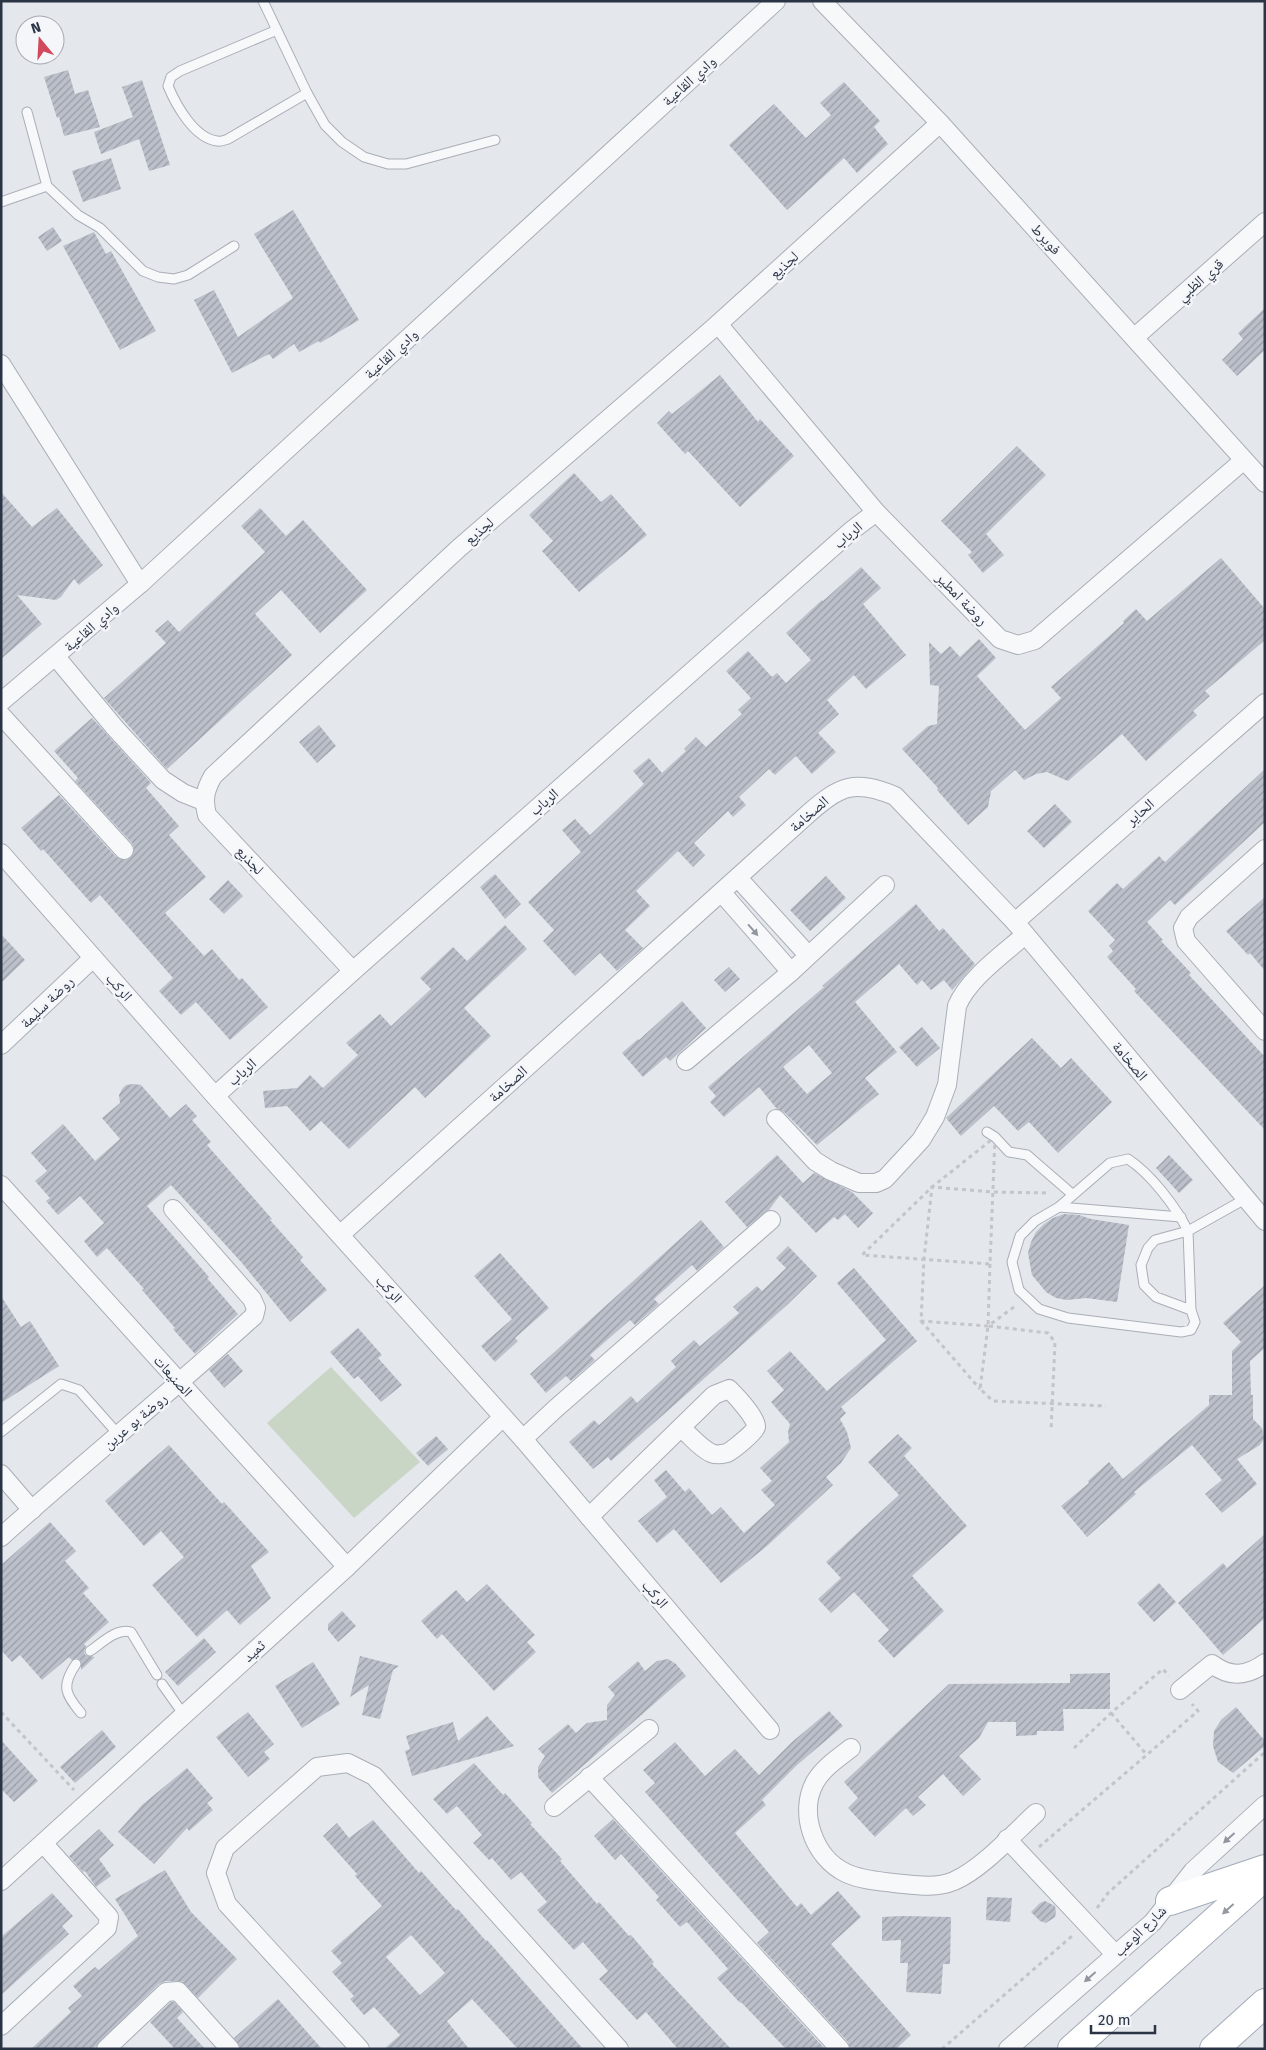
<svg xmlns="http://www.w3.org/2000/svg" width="1266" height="2050" viewBox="0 0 1266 2050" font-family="'Fira Sans','Noto Naskh Arabic',sans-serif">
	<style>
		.garden { fill: #c9d6c5 }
		.building { fill: url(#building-hatch); fill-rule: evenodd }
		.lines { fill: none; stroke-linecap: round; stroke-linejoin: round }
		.lane-casing { stroke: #a9aeb7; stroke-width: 11 }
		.street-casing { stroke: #a9aeb7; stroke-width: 20 }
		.primary-casing { stroke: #a3abb8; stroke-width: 30 }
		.path { stroke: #c2c5cb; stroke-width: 3; stroke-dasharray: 4 4; stroke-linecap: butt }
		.lane { stroke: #f7f8fa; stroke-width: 9 }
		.street { stroke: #f7f8fa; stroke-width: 18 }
		.primary { stroke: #fff; stroke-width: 28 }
		.oneway { fill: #9196a0 }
		.oneway2 { fill: #959aa2 }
		.labels { text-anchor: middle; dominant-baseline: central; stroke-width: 5; stroke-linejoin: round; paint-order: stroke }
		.street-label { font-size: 15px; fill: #2b3445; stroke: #f4f6f9 }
	</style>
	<defs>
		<pattern id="building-hatch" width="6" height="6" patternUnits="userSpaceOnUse" patternTransform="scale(1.25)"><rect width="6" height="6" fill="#bbc0ca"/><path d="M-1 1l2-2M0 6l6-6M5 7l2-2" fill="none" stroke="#989da6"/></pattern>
	</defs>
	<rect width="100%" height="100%" fill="#e4e7ec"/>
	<polygon class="garden" points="331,1367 420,1462 354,1518 267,1423"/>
	<g class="building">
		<polygon points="68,70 75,94 88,90 100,127 64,136 59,117 57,118 44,77"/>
		<polygon points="142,80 170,165 149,171 139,139 101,154 94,132 133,117 122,87"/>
		<polygon points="844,82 880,121 874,127 888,144 857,173 844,158 787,210 729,145 774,104 806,138 831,115 820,103"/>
		<polygon points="111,158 121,189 83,202 72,171"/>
		<polygon points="293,210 359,320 320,343 319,341 299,352 294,344 273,359 269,354 232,373 194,300 214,290 238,337 293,298 254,234"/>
		<polygon points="53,227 62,241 47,251 38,237"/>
		<polygon points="94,232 106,254 111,251 156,331 120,350 63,246"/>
		<polygon points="1265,308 1265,350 1237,376 1222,360 1243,339 1238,333"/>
		<polygon points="720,375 758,422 760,419 794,456 740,507 688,451 685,454 657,423 669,411 672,414"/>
		<polygon points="1017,446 1046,475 986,534 1004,555 983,573 968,555 972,552 941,521"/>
		<polygon points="574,473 601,502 611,494 647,535 579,592 542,551 553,541 529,515"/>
		<polygon points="1,492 32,527 57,508 103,565 79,585 74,579 61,597 56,600 17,595 42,624 1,659"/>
		<polygon points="260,508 286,536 303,520 367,590 320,633 281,590 255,614 292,655 167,769 104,698 166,643 155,631 168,620 179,632 265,552 241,526"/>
		<polygon points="1221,558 1265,609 1265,640 1205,691 1210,696 1193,711 1197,715 1146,761 1122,734 1068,781 1047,772 1036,774 1024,780 1015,770 991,791 988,807 968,825 937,790 938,788 902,749 928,726 937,724 939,686 930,685 929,642 941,654 950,646 960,657 979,639 996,658 977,676 1025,730 1061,698 1051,687 1124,623 1123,621 1136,609 1147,621"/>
		<polygon points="861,567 881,588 863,604 906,655 866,689 854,675 827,700 839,714 818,733 836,752 812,774 796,756 775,775 769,769 739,797 746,805 733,817 728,811 694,843 705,855 693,867 678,851 636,891 650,906 625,930 643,948 617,971 600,953 575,976 543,941 554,930 528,902 581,852 562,830 575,819 590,835 644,784 633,771 649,758 662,773 686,751 684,749 696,737 706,747 742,714 738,710 751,698 726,671 748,651 772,677 777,673 786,683 811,660 786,633 822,600 823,601"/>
		<polygon points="92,718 151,783 146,788 179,826 169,835 206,877 165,913 204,956 212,949 239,980 242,978 268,1007 230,1040 196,1002 181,1015 159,991 173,978 100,895 91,903 43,849 41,851 21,828 59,795 116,857 126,860 131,857 134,848 132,843 75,781 78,778 54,751"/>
		<polygon points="319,725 336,746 317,763 299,742"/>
		<polygon points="1265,769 1265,822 1175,905 1170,900 1147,922 1163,940 1161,941 1191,973 1189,975 1265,1057 1265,1130 1134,991 1136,989 1107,957 1113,951 1109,946 1115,940 1088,911 1117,883 1123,889 1159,856 1165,862"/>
		<polygon points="1055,804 1072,822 1044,848 1027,831"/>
		<polygon points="495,874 521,904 505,919 480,887"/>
		<polygon points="826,876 846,898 810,931 790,910"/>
		<polygon points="228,880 243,896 224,914 209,899"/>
		<polygon points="1265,897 1265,971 1250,953 1248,955 1226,931"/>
		<path d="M916 904 939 931 943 928 975 964 952 990 944 980 931 990 922 980 917 985 899 964 855 1002 897 1052 865 1078 879 1094 817 1145 784 1112 777 1109 759 1087 724 1117 710 1102 716 1096 708 1087 824 987 822 986ZM809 1045 832 1073 807 1094 783 1067Z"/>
		<polygon points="505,925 527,949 464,1008 491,1036 425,1098 415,1087 349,1149 321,1121 310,1131 287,1106 265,1108 263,1091 297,1088 310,1075 323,1088 358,1055 346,1043 380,1014 391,1026 431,989 420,978 453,947 467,961"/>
		<polygon points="1,934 25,960 1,983"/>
		<polygon points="729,967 740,979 725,992 714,980"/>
		<polygon points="682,1001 706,1028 670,1061 666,1057 643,1077 622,1053 638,1039 639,1040"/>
		<polygon points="922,1027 940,1048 917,1067 899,1047"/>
		<polygon points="1032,1038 1061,1068 1071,1058 1112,1102 1058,1153 1029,1122 1018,1131 994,1106 961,1136 946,1118"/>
		<polygon points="133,1084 141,1085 170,1118 186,1104 197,1116 192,1120 211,1142 207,1145 272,1219 270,1220 303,1257 300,1260 327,1290 290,1322 242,1263 171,1185 147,1206 209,1277 207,1278 238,1314 195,1354 173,1329 175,1328 142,1290 144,1289 107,1248 97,1257 84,1241 104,1223 80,1196 58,1215 46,1201 50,1198 35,1181 47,1171 31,1153 63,1124 95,1161 120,1139 102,1118 120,1103 119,1095 122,1089 126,1085"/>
		<polygon points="777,1155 803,1183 814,1173 852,1192 873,1213 858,1228 845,1214 838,1220 834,1217 816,1233 780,1195 769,1210 747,1227 725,1202"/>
		<polygon points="1169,1155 1193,1180 1179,1193 1156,1168"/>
		<polygon points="1064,1214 1079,1215 1091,1219 1129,1225 1117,1302 1086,1298 1067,1300 1056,1298 1046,1292 1032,1275 1028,1253 1031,1242 1036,1232 1044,1224 1053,1218"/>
		<polygon points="701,1220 724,1247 697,1271 692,1265 654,1299 659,1304 635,1325 630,1320 590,1355 595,1360 571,1381 566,1376 546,1393 530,1374"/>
		<polygon points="788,1246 817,1276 787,1305 611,1461 608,1457 593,1469 569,1442 594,1420 599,1425 631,1396 637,1403 676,1367 671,1361 694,1340 700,1346 739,1313 733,1307 757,1286 762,1291 786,1268 776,1258"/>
		<polygon points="500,1253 549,1308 515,1338 518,1341 495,1362 481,1346 512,1319 474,1276"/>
		<polygon points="854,1268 917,1341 841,1407 846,1413 840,1419 847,1432 851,1448 841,1463 826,1477 833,1485 767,1546 721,1583 674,1529 657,1543 638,1521 667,1497 654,1480 666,1470 685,1492 689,1488 712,1515 721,1507 744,1533 775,1505 761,1490 772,1481 760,1468 789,1442 788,1432 790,1424 771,1402 784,1390 767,1371 790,1351 827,1391 886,1340 837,1283"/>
		<polygon points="1265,1285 1265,1348 1250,1361 1251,1395 1253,1395 1253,1419 1262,1428 1264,1439 1260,1445 1237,1459 1257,1484 1222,1513 1205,1494 1222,1480 1192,1445 1134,1492 1136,1494 1087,1537 1061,1506 1089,1483 1088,1481 1109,1462 1123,1479 1209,1405 1209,1395 1232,1395 1232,1351 1241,1342 1223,1323"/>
		<polygon points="1,1296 21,1327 30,1321 59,1366 1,1403"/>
		<polygon points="358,1328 382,1355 378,1358 402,1385 381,1402 358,1376 354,1379 330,1352"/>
		<polygon points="228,1354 243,1371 224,1388 209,1370"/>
		<polygon points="898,1434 912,1448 904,1456 967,1526 912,1576 944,1611 894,1658 878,1641 889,1630 854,1592 831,1613 818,1599 841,1578 826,1562 899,1495 868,1462"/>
		<polygon points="436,1436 448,1449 428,1466 416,1453"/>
		<polygon points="169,1445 222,1504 224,1502 269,1552 251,1566 271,1598 240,1625 227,1610 197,1637 152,1585 184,1557 161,1531 144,1546 105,1501"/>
		<polygon points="50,1522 76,1551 65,1561 89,1588 83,1593 109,1622 84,1644 86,1646 84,1651 85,1655 95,1657 81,1670 81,1661 77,1658 72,1660 69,1657 42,1680 20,1655 12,1662 1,1650 1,1565"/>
		<polygon points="1265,1534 1265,1618 1223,1655 1178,1603 1223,1563 1227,1568"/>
		<polygon points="1159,1583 1176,1602 1154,1622 1137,1603"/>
		<polygon points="487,1584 535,1635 527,1642 536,1652 494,1691 442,1634 437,1639 421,1621 456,1590 467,1602"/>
		<polygon points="342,1611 356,1626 338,1642 328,1630 328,1624"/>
		<polygon points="204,1638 216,1652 178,1686 165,1672"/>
		<polygon points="360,1656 399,1666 393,1670 380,1719 362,1715 369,1685 350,1697"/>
		<polygon points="668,1659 676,1664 686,1676 552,1793 538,1777 538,1767 545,1756 538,1749 568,1724 576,1733 587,1723 607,1720 607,1705 615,1695 608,1687 638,1661 645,1671 657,1661"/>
		<polygon points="313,1662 340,1704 302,1728 275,1686"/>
		<polygon points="1110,1673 1110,1709 1063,1709 1064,1731 1037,1731 1037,1735 1016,1736 1016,1722 988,1722 979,1738 959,1756 981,1779 963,1796 943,1774 918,1797 926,1805 913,1816 906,1808 875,1837 848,1808 858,1798 844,1782 949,1684 1070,1683 1070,1674"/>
		<polygon points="1236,1707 1265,1741 1265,1746 1233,1773 1218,1762 1213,1746 1214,1731 1221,1720"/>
		<polygon points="829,1711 843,1726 797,1765 762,1800 766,1805 735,1833 797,1907 801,1903 811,1915 838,1891 861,1917 831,1944 911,2035 896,2049 850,2049 848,2042 757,1943 769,1932 645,1792 655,1783 643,1770 675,1742 705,1776 735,1749 759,1775 792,1742"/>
		<polygon points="248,1712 274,1744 264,1752 270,1759 248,1777 216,1737"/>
		<polygon points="487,1716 514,1746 412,1776 405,1751 410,1749 406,1736 453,1722 458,1741"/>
		<polygon points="102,1730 116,1747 75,1783 60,1767"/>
		<polygon points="1,1740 38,1781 14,1802 1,1789"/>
		<polygon points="474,1763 503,1795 505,1793 532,1823 530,1824 562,1859 560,1861 597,1904 599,1902 629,1936 631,1935 654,1962 652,1964 731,2049 678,2049 646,2012 637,2020 599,1979 608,1971 583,1942 574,1950 537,1910 547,1902 521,1872 511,1880 492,1858 489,1860 473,1843 482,1835 457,1806 447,1814 433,1799"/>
		<polygon points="187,1768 213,1798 207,1803 213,1810 189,1831 187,1828 154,1864 118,1832 142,1805"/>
		<polygon points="613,1819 825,2049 786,2049 741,2002 740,2003 717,1978 728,1969 687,1922 680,1927 656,1900 659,1897 621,1854 615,1860 594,1836"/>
		<path d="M373 1820 419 1873 421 1871 456 1910 458 1909 486 1941 487 1940 583 2049H518L472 1999 447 2021 469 2049H384L400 2035 374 2007 364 2015 350 1999 354 1996 332 1972 342 1963 331 1951 382 1906 355 1876 357 1874 323 1836 337 1823 349 1838ZM411 1935 445 1973 420 1995 386 1957Z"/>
		<polygon points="99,1829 114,1845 99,1859 111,1876 96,1887 85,1871 83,1872 69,1856"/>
		<polygon points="165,1870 191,1912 237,1959 198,1998 182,1981 165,1981 159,1984 93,2049 31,2049 71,2012 68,2008 82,1996 73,1986 95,1967 99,1970 138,1936 115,1899"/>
		<polygon points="52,1893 73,1916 62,1926 69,1934 1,1995 1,1937"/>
		<polygon points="987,1897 1012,1898 1010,1922 986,1920"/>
		<polygon points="1045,1901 1055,1906 1056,1912 1055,1917 1046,1923 1040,1921 1031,1912 1040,1903"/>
		<polygon points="902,1916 951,1917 950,1964 943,1964 941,1994 906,1992 908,1963 900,1963 901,1940 882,1941 882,1917"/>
		<polygon points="278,1999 322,2049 240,2049 234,2038"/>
		<polygon points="171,2002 174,2002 183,2012 177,2018 205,2049 175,2049 150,2022"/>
	</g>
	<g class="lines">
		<g class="lane-casing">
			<g id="lane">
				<path d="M263 1 307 93 228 139C225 140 220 142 217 141 194 138 176 105 168 86L171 77 180 71 277 30"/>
				<polyline points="307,93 325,125 342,142 364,157 388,164 406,164 495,140"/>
				<polyline points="47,186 78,215 100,228 143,271 158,277 174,279 188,275 234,246"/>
				<polyline points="1,202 47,186 27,112"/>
				<polyline points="987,1132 995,1137 1009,1152 1027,1155 1072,1194"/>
				<polyline points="1059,1207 1181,1217"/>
				<path d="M1191 1310 1156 1297 1144 1285 1141 1265 1148 1248 1155 1240 1188 1231C1176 1207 1151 1174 1128 1159L1110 1163 1059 1207 1035 1221 1020 1236 1012 1262 1019 1290 1039 1309 1068 1318 1181 1332 1191 1330 1195 1322 1191 1310 1188 1231 1245 1199"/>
				<polyline points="1,1432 61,1384 79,1390 118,1434"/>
				<path d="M90 1651C102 1643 116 1628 131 1632L157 1675"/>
				<path d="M76 1664C61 1686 65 1694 81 1713"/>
				<polyline points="162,1684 184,1715"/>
			</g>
		</g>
		<g class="street-casing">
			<g id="street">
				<polyline points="822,1 940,123 1265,483"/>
				<polyline points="718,324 876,512 1000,639 1018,645 1035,640 1244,460"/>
				<polyline points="1135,337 1265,222"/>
				<polyline points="1,364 140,584"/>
				<polyline points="56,657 115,728 163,780 183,793 203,801"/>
				<polyline points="1,702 140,584 776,1"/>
				<polyline points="1,715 124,850"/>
				<polyline points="1265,849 1189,917 1183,928 1186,941 1265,1031"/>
				<polyline points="1,853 215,1096 523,1439 770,1730"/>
				<polyline points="738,878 808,955"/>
				<polyline points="722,893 791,972"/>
				<polyline points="1015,922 1265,703"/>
				<path d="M353 971 207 815C203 799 205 790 213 776L459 548 718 324 940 123"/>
				<polyline points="1,1045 93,958"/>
				<polyline points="686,1061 791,972 885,885"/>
				<polyline points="215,1096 353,971 851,531 876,512"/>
				<path d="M776 1119 815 1161 831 1171 859 1183H876L885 1179 921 1140 935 1117 947 1085 957 1006C968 979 1003 954 1025 935"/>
				<polyline points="1,1185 347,1567"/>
				<path d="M341 1234 809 813C840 786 854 779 895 796L1015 922 1265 1221"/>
				<polyline points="523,1439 554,1410 771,1220"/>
				<polyline points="1,1474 32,1510"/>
				<path d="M589 1517 714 1395 729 1389C735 1395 757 1418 756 1427 754 1433 733 1450 727 1453 723 1454 715 1455 711 1453 700 1448 690 1435 681 1428"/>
				<path d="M1 1537C84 1462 171 1392 254 1316L256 1308 252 1299 173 1209"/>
				<path d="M1180 1690 1212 1664C1230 1678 1247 1676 1265 1663"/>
				<path d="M851 1748C838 1758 823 1768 815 1782 798 1813 814 1858 846 1873 861 1880 878 1881 894 1883 915 1885 934 1889 954 1881 982 1869 1013 1834 1036 1813"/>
				<polyline points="589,1777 840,2049"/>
				<polyline points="554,1807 649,1729"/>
				<polyline points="1007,1839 1115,1954"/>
				<polyline points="1,1881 347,1567 503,1417"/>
				<polyline points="1,2026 107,1928 109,1917 43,1843"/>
				<polyline points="106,2049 166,1992 178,1991 230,2049"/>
				<polyline points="360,2049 227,1904 216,1873 225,1848 317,1767 348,1763 374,1776 619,2049"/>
				<polyline points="1008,2049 1153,1922 1193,1871 1265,1805"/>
			</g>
		</g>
		<g class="primary-casing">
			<g id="primary">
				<polyline points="1170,1901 1265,1869"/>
				<polyline points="1072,2049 1265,1876"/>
				<polyline points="1214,2049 1265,2003"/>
			</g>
		</g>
		<g class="path">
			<polygon points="995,1137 990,1264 862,1255 932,1187"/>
			<polyline points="990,1264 988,1326 980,1389 993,1401 1106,1406"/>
			<polyline points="1014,1307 988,1326 921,1321 924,1259 932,1187 993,1192 1049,1193"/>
			<polyline points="921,1321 980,1389"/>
			<polyline points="989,1326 1048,1333 1055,1342 1051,1431"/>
			<polyline points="1,1712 74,1790"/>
			<polyline points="1111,1713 1147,1755"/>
			<polyline points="1074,1748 1111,1713 1163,1669 1169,1676"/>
			<polyline points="1039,1847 1198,1711 1192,1704"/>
			<polyline points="1097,1908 1108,1893 1265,1752"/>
			<polyline points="942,2049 1072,1936"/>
		</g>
		<use href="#lane" class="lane"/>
		<use href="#street" class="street"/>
		<use href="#primary" class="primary"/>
	</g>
	<defs><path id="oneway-solid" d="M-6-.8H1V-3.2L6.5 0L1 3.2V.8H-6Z" transform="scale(1.25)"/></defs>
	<g class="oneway">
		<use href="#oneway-solid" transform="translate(753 930) rotate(49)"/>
		<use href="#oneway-solid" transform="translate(1229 1838) rotate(138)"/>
		<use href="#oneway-solid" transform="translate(1090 1977) rotate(139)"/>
	</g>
	<use class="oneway2" href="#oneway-solid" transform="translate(1228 1909) rotate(138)"/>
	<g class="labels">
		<g class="street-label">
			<text transform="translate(689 81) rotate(-42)">وادي القاعية</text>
			<text transform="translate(1046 239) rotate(48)">فويرط</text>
			<text transform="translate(784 265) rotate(-42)">لجذيع</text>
			<text transform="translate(1200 280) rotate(-41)">قري الظبي</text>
			<text transform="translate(391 354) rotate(-42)">وادي القاعية</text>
			<text transform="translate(479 531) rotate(-41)">لجذيع</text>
			<text transform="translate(848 535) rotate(-40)">الرباب</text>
			<text transform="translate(962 599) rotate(46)">روضة امطير</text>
			<text transform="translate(91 627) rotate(-41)">وادي القاعية</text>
			<text transform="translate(544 802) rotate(-41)">الرباب</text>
			<text transform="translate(1140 812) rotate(-41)">الحاير</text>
			<text transform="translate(809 814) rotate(-41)">الصخامة</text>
			<text transform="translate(250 860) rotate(47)">لجذيع</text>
			<text transform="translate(119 987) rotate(49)">الركب</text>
			<text transform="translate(47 1002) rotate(-44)">روضة سليمة</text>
			<text transform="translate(1130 1061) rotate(50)">الصخامة</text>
			<text transform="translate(242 1072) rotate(-42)">الرباب</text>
			<text transform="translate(508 1084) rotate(-42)">الصخامة</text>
			<text transform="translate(389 1289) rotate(48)">الركب</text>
			<text transform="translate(173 1376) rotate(48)">الصنيعات</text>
			<text transform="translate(135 1421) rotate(-40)">روضة بو عرين</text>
			<text transform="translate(655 1594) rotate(50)">الركب</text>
			<text transform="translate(254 1651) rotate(-42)">ثميد</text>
			<text transform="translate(1140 1931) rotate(-44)">شارع الوعب</text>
		</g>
	</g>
	<rect width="1266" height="2050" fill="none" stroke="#2b3445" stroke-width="5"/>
	<g transform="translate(40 40) rotate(342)"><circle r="24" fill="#f4f6f9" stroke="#a4a8b1"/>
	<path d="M0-4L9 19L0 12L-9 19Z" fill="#d1495b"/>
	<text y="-8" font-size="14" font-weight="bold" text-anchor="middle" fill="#2b3445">N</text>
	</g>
	<path d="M1091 2025v8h64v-8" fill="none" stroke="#2b3445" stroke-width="2.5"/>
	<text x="1098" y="2025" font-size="15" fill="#2b3445" stroke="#f4f6f9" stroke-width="4" paint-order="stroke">20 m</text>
</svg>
